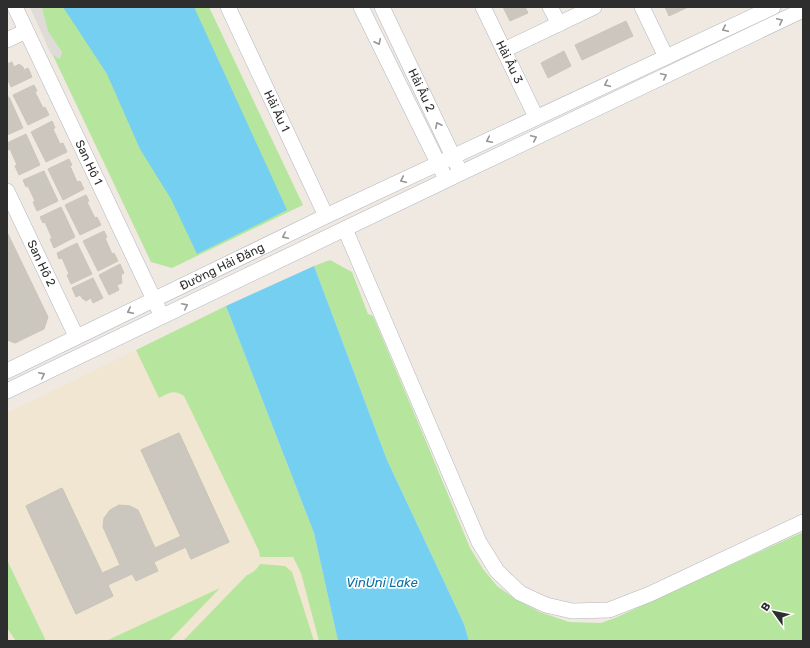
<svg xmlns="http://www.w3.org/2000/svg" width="810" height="648" viewBox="0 0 810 648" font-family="Rubik,sans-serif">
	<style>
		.education { fill: #f0e6d1 }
		.green { fill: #b6e59e }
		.plaza { fill: #dfdcd8 }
		.water { fill: #75cff0 }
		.building { fill: #cbc7bf; stroke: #cbc5ba }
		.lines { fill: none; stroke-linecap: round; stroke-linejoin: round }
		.minor-casing { stroke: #b4b7c1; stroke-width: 16 }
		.minor { stroke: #fff; stroke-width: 15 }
		.oneway { stroke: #969696 }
		.labels { text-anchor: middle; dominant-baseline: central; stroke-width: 3.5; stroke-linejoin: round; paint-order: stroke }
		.street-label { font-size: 12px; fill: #2e2e2e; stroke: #fff }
		.water-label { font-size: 13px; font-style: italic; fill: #0d6fa3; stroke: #fff }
	</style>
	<rect width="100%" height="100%" fill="#efe9e1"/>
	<polygon class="education" points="226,306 338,641 7,641 7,413"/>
	<g class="green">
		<polygon points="30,7 209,7 303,205 172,268 151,262"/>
		<polygon points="330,260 352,272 368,314 373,316 425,439 470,548 483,569 497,586 517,600 540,612 569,622 601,623 615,618 803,532 803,641 469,641 464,624 387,460 314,266"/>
		<path d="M226 306 314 533 338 641H319L301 573 293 557H260L259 551 184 396C173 389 169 393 159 398L136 350Z"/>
		<polygon points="7,560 45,639 45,641 16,641 7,628"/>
		<path d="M260 564 285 566 292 572 314 641H183L247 575C253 573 257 569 260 564Z"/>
		<polygon points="220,588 169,641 106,641"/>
	</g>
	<polygon class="plaza" points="30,7 42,7 48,31 62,52 60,59 51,54"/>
	<g class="water">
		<polygon points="63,7 194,7 287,210 197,254 171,199 140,149 107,74"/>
		<polygon points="314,266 387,460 464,624 469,641 338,641 314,533 226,306"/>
	</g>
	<g class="building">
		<polygon points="503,7 525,7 528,13 510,21"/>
		<polygon points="665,7 688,7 669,16"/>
		<polygon points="626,21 633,36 582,60 575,45"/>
		<polygon points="564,51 571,66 548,78 541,63"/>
		<polygon points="12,62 14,67 19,64 23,67 24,70 28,68 32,77 11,87 7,78 7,64"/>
		<polygon points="34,85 37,91 35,92 43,108 45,107 49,115 28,125 13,95"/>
		<polygon points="9,97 23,128 7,135 7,98"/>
		<polygon points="52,121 55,128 53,129 60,144 63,143 67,152 46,162 31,132"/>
		<polygon points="26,134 40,165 19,175 15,166 17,165 10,149 8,150 7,149 7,143"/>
		<polygon points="69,159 72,165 70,166 77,182 80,181 84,189 63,200 48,169"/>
		<polygon points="44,171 58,201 37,211 33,202 35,201 28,186 26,187 23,180"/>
		<polygon points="86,195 89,201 87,202 95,218 97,217 101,225 80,235 65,205"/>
		<polygon points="61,207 75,237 54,248 50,239 52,238 45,222 43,223 40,217"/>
		<polygon points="104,231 107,237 105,238 112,254 114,253 118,261 98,271 83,241"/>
		<polygon points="7,232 48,317 44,329 15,343 7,340"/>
		<polygon points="77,243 92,274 71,284 67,275 69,274 62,258 59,259 57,253"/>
		<polygon points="120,264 124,273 121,275 122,283 117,285 119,290 109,295 99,275"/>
		<polygon points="93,278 103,298 93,303 91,298 86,301 82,298 80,295 76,297 72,288"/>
		<polygon points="179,433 229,542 191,559 141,450"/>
		<polygon points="179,433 229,542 191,559 186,547 154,562 158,571 136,581 132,574 108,585 113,596 76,614 26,506 62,488 102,573 120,565 103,527 104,518 110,510 119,505 130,506 138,510 155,548 181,536 141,450"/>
		<polygon points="62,488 113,596 76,614 26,506"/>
	</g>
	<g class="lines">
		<g class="minor-casing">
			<g id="minor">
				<path id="s1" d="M15 7 158 308"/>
				<path id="s2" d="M228 7 326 216"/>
				<polyline points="361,7 443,173"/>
				<path id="s3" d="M382 7 457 165"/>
				<path id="s4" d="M483 7 536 117"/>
				<polyline points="550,7 559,24"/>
				<polyline points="642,7 666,57"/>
				<polyline points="7,40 26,31"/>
				<polyline points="504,50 594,7"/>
				<path id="s5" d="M7 191 76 336"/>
				<polyline points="345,229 479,542 497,571 520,593 546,605 572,611 609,610 650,594 803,522"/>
				<path id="s6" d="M7 371 326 216 773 7"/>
				<polyline points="7,391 461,173 803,10"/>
			</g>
		</g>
		<use href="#minor" class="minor"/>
	</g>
	<defs><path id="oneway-chevron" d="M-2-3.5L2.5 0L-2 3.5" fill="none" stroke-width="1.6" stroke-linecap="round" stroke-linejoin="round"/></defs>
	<g class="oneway">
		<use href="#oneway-chevron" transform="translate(780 21) rotate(-25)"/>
		<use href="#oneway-chevron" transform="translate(725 29) rotate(155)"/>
		<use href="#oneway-chevron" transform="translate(378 42) rotate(64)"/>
		<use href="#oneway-chevron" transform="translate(664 76) rotate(-25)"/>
		<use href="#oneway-chevron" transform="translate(607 84) rotate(155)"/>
		<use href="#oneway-chevron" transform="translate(438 125) rotate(-116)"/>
		<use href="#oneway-chevron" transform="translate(534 138) rotate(-25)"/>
		<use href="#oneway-chevron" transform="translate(489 140) rotate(154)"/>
		<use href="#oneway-chevron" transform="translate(403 180) rotate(155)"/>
		<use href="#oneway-chevron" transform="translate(285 236) rotate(154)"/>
		<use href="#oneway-chevron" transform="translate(185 306) rotate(-26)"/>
		<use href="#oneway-chevron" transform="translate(130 311) rotate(154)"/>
		<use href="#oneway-chevron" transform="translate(42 375) rotate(-26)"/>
	</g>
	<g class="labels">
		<g class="street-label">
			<text stroke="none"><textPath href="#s4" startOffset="61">Hải Âu 3</textPath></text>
			<text stroke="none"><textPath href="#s3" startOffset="92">Hải Âu 2</textPath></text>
			<text stroke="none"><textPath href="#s2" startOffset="115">Hải Âu 1</textPath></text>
			<text stroke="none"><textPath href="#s1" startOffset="172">San Hô 1</textPath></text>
			<text stroke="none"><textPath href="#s5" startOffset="80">San Hô 2</textPath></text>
			<text stroke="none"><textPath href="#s6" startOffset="239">Đường Hải Đăng</textPath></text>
		</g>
		<g class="water-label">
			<text x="382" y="582">VinUni Lake</text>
		</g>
	</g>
	<rect width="810" height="648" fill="none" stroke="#2e2e2e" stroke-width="16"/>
	<g transform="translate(774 612) rotate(303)" stroke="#ffffff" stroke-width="3" paint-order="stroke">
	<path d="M0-3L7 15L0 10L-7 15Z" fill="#2e2e2e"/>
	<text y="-6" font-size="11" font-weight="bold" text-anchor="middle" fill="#2e2e2e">B</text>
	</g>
</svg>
